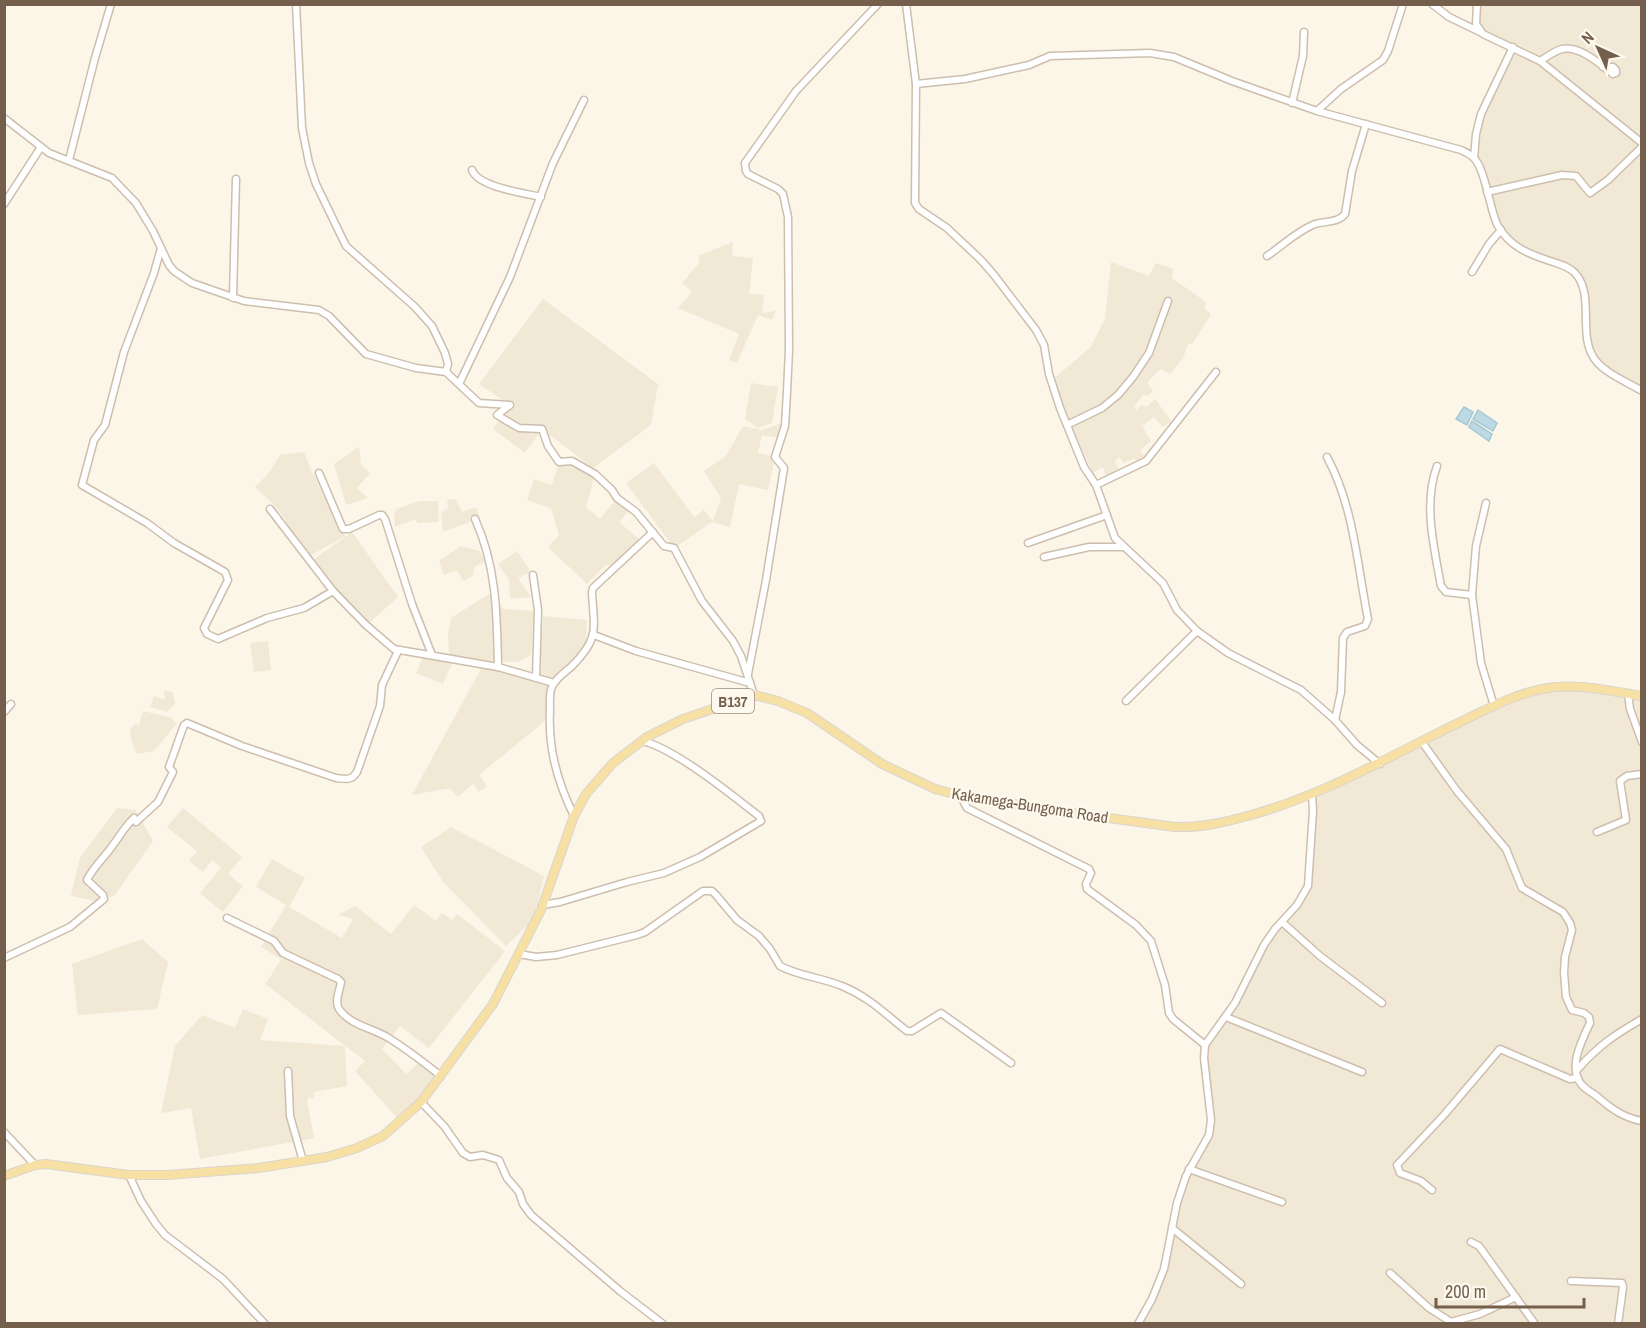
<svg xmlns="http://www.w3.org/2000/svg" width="1646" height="1328" viewBox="0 0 1646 1328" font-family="'Archivo Narrow',sans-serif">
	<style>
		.residential { fill: #f2e8d6 }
		.water { fill: #bddae4; stroke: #a4c8d5; stroke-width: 1.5 }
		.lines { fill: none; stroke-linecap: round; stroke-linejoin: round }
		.minor-casing { stroke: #cdbeae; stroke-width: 9 }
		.major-casing { stroke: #dbd5d1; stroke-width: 10 }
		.minor { stroke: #fff; stroke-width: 6 }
		.major { stroke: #f6e0a4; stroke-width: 8 }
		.labels { text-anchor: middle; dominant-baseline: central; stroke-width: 5; stroke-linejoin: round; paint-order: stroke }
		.shield { fill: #fef9ee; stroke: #9d8d7d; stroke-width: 1.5 }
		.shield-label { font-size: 15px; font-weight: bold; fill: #745f4d }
		.street-label { font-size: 16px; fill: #745f4d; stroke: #fef9ee }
	</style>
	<rect width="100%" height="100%" fill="#fbf6e8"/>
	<g class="residential">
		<polygon points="1477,5 1641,5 1641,392 1602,367 1591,351 1583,289 1573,272 1527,253 1496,225 1473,157 1475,134 1511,47 1483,34 1475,24"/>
		<polygon points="733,242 732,256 753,258 749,294 764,295 762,313 776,311 772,320 758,315 737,363 729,360 739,334 678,308 692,292 682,283 700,262 698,256"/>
		<polygon points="1111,262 1149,276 1156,263 1173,269 1172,278 1206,302 1204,308 1211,314 1192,344 1188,344 1183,358 1170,374 1161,369 1147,382 1153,391 1148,396 1143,395 1134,407 1137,410 1141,405 1146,407 1155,399 1171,421 1163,427 1154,417 1142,426 1151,441 1140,450 1147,460 1140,466 1134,458 1124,463 1119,457 1115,462 1121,473 1107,480 1103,467 1093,473 1051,381 1090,348 1105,319"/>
		<polygon points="543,299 658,384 651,425 593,468 542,429 525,453 493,429 510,405 479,384"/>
		<polygon points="751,383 778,387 772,423 758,428 745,419"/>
		<polygon points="785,422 782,438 762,435 758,453 775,457 768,490 739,484 730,527 712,522 674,548 626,483 654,463 694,517 704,510 713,521 721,498 704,471 726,456 743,426 762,430"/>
		<polygon points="359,447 361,465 370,473 357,488 368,498 346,505 334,464"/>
		<polygon points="304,452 311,470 345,536 310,556 290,533 285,519 272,503 255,487 268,474 280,455"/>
		<polygon points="559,462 595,474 586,507 600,519 617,498 629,510 619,522 641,541 616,567 605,565 587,584 548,547 559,535 551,508 527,500 534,479 552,485"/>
		<polygon points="456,499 462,512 476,507 480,518 443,532 441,512 448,508 447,500"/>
		<polygon points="420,501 438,501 439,522 418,523 415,519 395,527 394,516 396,509"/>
		<polygon points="352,532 398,597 367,625 337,593 313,560"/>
		<polygon points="461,546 480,551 485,562 474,567 473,575 464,581 456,570 444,575 439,561"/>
		<polygon points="517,551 531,572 518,578 531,597 510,599 509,580 498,564"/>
		<polygon points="492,592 503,609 534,611 531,655 517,662 469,660 449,654 448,635 451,618"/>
		<polygon points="543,616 587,620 586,644 553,679 540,675"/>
		<polygon points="268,641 271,670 254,672 250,643"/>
		<polygon points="424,655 452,663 443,684 416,673"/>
		<polygon points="482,667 550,685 545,721 479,775 487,786 479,792 473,784 458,797 450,788 412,795"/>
		<polygon points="1557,687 1641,697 1641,1323 1138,1324 1165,1269 1182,1185 1209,1134 1204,1045 1225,1017 1258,956 1305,892 1312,795 1493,707"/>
		<polygon points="164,690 173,692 175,704 167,712 150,707 154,696 165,700"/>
		<polygon points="143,711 169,717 177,723 154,751 137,754 132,743 130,730 135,724 139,725"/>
		<polygon points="117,808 136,810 153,841 114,896 95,901 71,896 80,858"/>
		<polygon points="183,808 242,857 228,874 243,886 223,912 200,893 221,868 212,860 203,872 189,861 197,851 167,827"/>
		<polygon points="451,827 544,876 533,920 506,946 443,882 421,847"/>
		<polygon points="272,859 305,878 289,907 342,938 353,919 338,915 355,906 391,934 414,905 436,921 442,913 452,920 457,914 505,951 429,1048 400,1026 382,1049 406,1074 422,1060 437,1077 400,1121 355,1071 365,1061 264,983 267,982 281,959 261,947 286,905 256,887"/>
		<polygon points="142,939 168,962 157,1009 78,1015 72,964"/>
		<polygon points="243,1009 268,1019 260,1040 345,1046 347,1086 314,1092 314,1097 307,1099 314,1138 200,1159 191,1108 161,1113 175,1046 202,1015 235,1028"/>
	</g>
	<g class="water">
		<polygon points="1464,407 1473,412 1467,425 1456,419"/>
		<polygon points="1478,410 1497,423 1493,431 1473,419"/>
		<polygon points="1472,421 1492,434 1489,441 1469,427"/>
	</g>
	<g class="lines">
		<g class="minor-casing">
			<g id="minor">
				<polyline points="296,4 302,128 309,163 316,184 346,246 415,307 432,326 445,353 448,364 446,372"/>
				<polyline points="906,4 916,84 915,203 919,209 947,228 981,260 994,275 1036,330 1044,345 1049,374 1060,408 1084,467 1096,485 1115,538 1163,583 1177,610 1197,631 1228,653 1301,690 1335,720 1357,745 1380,764"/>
				<polyline points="1432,4 1449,17 1480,32"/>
				<polyline points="1477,4 1476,24 1483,34 1540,61 1642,143"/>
				<path d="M1540 61C1547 57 1554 51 1562 49 1579 45 1600 64 1613 74L1616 73V70L1613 67H1603"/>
				<path d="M916 84 965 79 1029 65 1050 56 1150 53 1174 57 1232 81 1317 111 1461 150C1465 152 1470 154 1473 157 1486 169 1489 209 1498 226 1510 247 1529 254 1550 261 1559 264 1568 266 1575 273 1596 296 1576 336 1596 361 1607 374 1627 382 1642 391"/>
				<polyline points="1292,103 1303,56 1304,32"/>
				<polyline points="1317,111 1341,89 1383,60 1388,51 1403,4"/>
				<polyline points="4,118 49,153 112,178 136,203 153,231 169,265 174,271 192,283 244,301 319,310 329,316 366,354 416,368 446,372 479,403 510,405 497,415 519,428 542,429 548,446 559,462 572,461 595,474 612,490 617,498 636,512 664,546 674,548 702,601 733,641 741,656 754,695"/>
				<polyline points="1474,158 1476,134 1481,114 1513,47"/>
				<polyline points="69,160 95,58 111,4"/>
				<path d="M472 170C478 187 524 193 541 197"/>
				<polyline points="1487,192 1562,175 1576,176 1590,193 1608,180 1642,147"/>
				<polyline points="4,204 41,147"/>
				<polyline points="161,248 154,273 124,352 105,425 94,440 82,485 147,523 174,543 225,572 228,580 204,628 207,634 218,639 267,618 304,608 333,591"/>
				<path d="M1267 256C1282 246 1297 231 1315 224 1325 221 1338 223 1345 214L1352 171 1366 124"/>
				<polyline points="1472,272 1489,244 1501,230"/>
				<polyline points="233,298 236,179"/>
				<polyline points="459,384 510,277 553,163 584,100"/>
				<polyline points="1067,425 1102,408 1118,395 1133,377 1149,353 1168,301"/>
				<path d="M1327 457C1354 507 1357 564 1368 619L1365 626 1347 632 1343 638 1341 692 1335 720"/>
				<path d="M1437 466C1423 504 1434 547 1441 586L1446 592 1472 595"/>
				<polyline points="319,473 343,529 349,529 379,515 382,515 385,519 412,604 432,655"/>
				<polyline points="1096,485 1146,461 1216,372"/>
				<polyline points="1486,503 1476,546 1472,595 1481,663 1494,706"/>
				<polyline points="270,509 333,591 366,625 394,649 498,667 554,683"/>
				<path d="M475 519C497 567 497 616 498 667"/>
				<polyline points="1028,543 1107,515"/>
				<polyline points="1044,557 1089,547 1123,547"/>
				<polyline points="533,575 538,610 536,678"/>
				<polyline points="594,635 636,651 750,683"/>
				<polyline points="748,674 766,580 784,468 775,457 785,426 787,392 789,350 788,217 783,194 778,189 748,174 746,171 745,163 796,91 878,4"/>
				<polyline points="1628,694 1630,709 1642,742"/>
				<polyline points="1126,701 1197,631"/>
				<polyline points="4,712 11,704"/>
				<path d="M1422 742 1457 791 1506 849 1522 888 1563 912 1570 923 1572 930 1565 957 1564 973 1566 997 1572 1010 1584 1013 1589 1017 1590 1023C1582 1040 1567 1068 1582 1085 1587 1091 1595 1094 1600 1099 1613 1110 1625 1118 1642 1121"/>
				<polyline points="960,795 967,808 1089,869 1091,873 1086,884 1087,889 1136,925 1151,941 1165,985 1169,1013 1173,1019 1205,1045"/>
				<path d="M574 816C557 781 548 748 550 710 550 703 549 693 552 687 555 679 565 672 571 667 600 638 594 630 592 592L593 588 653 532"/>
				<polyline points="1597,832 1626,820 1620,781 1627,776 1642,774"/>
				<path d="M542 905 560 902 627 882 664 873 700 857 761 821 759 816C730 794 677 750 643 741"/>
				<path d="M227 918 274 941 283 953 338 979 341 982C340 990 334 1001 339 1009 350 1025 372 1028 387 1037 407 1049 423 1062 441 1076"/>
				<polyline points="1282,922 1320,956 1382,1003"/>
				<path d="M519 954 536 957 557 955 637 935 645 932 703 891H712L716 895 737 920 759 936 770 949 780 966C799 976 823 978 842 986 869 997 885 1014 907 1031H912L941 1013 1011 1063"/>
				<path d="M4 958 70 927 104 899 103 895 87 880C93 867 105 857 113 845 120 836 125 826 134 818L136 822 158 802 173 772 169 767 184 725 187 723 242 746 336 778C346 779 351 781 357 772L380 706 382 685 398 651"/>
				<polyline points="1226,1017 1362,1072"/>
				<path d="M1577 1070C1598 1046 1614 1035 1642 1019"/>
				<polyline points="288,1071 290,1116 303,1161"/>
				<polyline points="421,1102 444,1126 463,1153 470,1157 483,1155 499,1160 507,1178 519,1192 523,1204 531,1215 620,1291 663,1324"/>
				<polyline points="4,1132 35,1165"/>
				<polyline points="1189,1169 1282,1202"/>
				<polyline points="129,1175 141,1201 156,1224 165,1235 223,1279 265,1324"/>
				<polyline points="1432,1190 1421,1181 1400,1173 1397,1165 1444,1115 1500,1049 1570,1079 1578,1078"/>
				<polyline points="1172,1228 1241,1284"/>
				<polyline points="1471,1242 1479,1246 1535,1324"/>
				<polyline points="1390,1273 1429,1308 1451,1322 1480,1314 1516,1297"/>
				<polyline points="1571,1281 1622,1283 1623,1287 1618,1324"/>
				<polyline points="1138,1324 1152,1299 1164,1269 1177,1203 1186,1176 1209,1135 1211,1120 1204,1058 1205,1045 1235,1003 1264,945 1275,929 1297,905 1308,886 1313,811 1312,795"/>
			</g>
		</g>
		<g class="major-casing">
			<path id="major" d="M4 1176 35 1165 46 1164 129 1175H168L259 1168 327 1157 357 1148 383 1136 421 1102 493 1004 541 910 574 816 586 794 613 763 647 737 683 719 754 695 778 701 807 713 882 764 935 789 950 793 1050 810 1175 827C1201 828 1226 822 1251 815 1323 795 1387 758 1454 725 1482 712 1511 695 1542 689 1575 682 1609 691 1642 696"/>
		</g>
		<use href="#minor" class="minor"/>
		<use href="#major" class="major"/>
	</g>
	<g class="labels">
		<rect class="shield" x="712" y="689" width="42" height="24" rx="4.5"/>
		<g class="shield-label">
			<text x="733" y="701">B137</text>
		</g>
		<g class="street-label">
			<text transform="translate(1030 805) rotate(9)">Kakamega-Bungoma Road</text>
		</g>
	</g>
	<rect width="1646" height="1328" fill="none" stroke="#745f4d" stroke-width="12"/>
	<g transform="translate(1598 48) rotate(315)" stroke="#fef9ee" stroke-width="4.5" paint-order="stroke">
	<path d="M0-4.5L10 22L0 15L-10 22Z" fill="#745f4d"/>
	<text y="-9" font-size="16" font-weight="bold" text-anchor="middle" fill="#745f4d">N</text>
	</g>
	<path d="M1436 1298v9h148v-9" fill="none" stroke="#745f4d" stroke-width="3"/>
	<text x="1445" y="1298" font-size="18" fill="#745f4d" stroke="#fef9ee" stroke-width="4.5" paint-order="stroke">200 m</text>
</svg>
